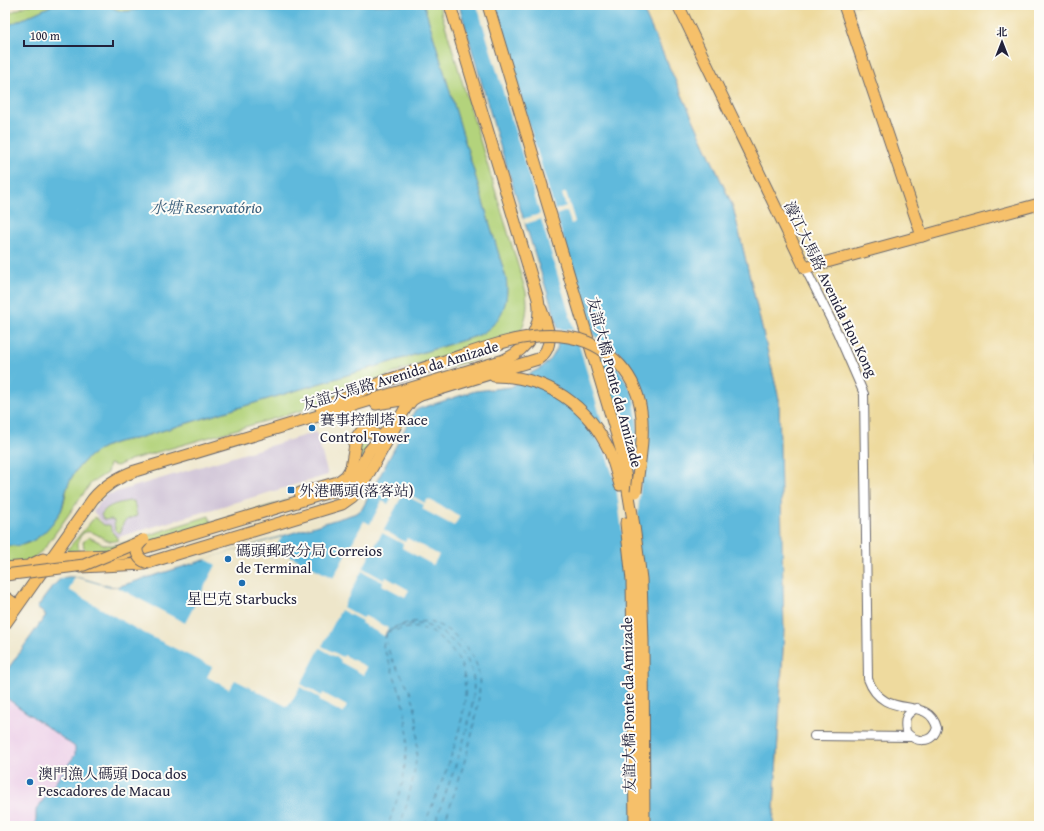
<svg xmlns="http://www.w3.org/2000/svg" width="1044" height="831" viewBox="0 0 1044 831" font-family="'Gentium Book Plus','Noto Serif SC',serif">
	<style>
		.built { fill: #edd1e9 }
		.industrial { fill: #ccbfd4 }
		.green { fill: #b3d37b; stroke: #6a7a5b }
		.sand { fill: #eeda9e; stroke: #887e6c }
		.water { fill: #5eb9dc; stroke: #406e8c }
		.pier { fill: #eee6ca; fill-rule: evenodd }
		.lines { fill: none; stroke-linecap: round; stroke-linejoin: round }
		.ferry { stroke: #3a5e7b; stroke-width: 1; stroke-dasharray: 5 4; stroke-linecap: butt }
		.minor-casing { stroke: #69676d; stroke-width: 10 }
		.major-casing { stroke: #69676d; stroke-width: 13 }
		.minor { stroke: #fff; stroke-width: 8 }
		.major { stroke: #f6c06b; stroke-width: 11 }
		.major-bridge-casing { stroke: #69676d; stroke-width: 13; stroke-linecap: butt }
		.major-bridge { stroke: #f6c06b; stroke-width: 11 }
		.poi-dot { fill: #1f6fb2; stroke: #fdfcf7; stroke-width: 1.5 }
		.labels { text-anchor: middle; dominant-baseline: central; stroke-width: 4; stroke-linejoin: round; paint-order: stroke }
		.street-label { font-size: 15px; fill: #22223b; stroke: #fdfcf7 }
		.poi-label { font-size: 15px; fill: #22223b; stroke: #fdfcf7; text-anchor: start }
		.water-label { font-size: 16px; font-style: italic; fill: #3a5e7b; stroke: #fdfcf7 }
	</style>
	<rect width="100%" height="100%" fill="#fdfcf7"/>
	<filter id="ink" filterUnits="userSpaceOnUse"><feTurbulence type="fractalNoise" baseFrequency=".025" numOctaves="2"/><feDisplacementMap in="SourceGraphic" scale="8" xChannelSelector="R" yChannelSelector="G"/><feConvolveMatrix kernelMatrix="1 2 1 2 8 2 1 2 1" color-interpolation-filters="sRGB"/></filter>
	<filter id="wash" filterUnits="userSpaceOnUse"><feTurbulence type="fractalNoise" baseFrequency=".012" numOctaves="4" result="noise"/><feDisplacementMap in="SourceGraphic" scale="16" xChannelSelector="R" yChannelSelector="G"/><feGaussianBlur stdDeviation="0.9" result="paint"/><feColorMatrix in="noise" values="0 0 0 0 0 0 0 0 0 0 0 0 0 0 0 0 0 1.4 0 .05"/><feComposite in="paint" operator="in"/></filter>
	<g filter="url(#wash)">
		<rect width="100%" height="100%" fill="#eee6ca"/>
		<polygon class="built" points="5,697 75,747 76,751 75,755 35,817 36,826 5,826"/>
		<polygon class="industrial" points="316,432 328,475 115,538 93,511 106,495"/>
		<g class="green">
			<polygon points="28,5 53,5 5,27 5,15"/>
			<path d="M110 5H149C138 10 120 16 110 5Z"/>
			<path d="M424 5H439L526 292C528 307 527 316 521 331L399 371 314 407 130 460 117 466 109 464 107 473 91 483 44 549 32 559 19 565 5 566V545C31 550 48 531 61 511 65 504 65 493 68 485 80 457 106 441 135 439L477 336C500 325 510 303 506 278Z"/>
			<polygon points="511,346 496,353 394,383 394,380"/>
			<path d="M363 443 367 444 368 447 352 476 343 485 127 549C115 551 92 557 84 548L83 542 89 537 105 545H117L209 516 211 523 342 484C360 470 352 450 363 443Z"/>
			<path d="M129 501H134L137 516C126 519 122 521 121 532L118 533 115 530 114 521 111 519 104 520 101 515C106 505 119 503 129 501Z"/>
			<path d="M95 517 104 525H110L113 533 119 540C115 541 112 542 109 541 100 538 86 523 79 539 77 544 78 548 80 552L66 551Z"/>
		</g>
		<polygon class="sand" points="641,5 1039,5 1039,826 773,826 783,650 779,399 733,207"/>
		<g class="water">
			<path d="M53 5H110C120 16 138 10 149 5H424L506 278C510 304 500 325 477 336L135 439C106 441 80 457 68 485 65 492 64 500 62 508 61 513 56 517 54 521 42 537 26 549 5 545V27Z"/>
			<path d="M459 5H641L733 207 779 399 784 631 773 826H36V810L75 755V747L5 697V673L46 615 37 608C43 599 50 589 58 581 70 569 101 587 117 587L357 513 362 509 415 410 475 391 511 387 527 375 541 368 551 359 557 349 559 333 555 316 500 146Z"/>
		</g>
		<g class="pier">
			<path d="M477 5H493L555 210 566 206 562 194 566 192 575 222 571 224 567 211 556 215 593 335 618 352 636 377 641 392V480L629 615 626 562 616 485 605 451 584 418 532 376 606 435 578 342 557 333 556 329 574 330 541 219 525 224 523 219 540 214ZM599 354 618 368 633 393 639 434 633 491 617 414Z"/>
			<polygon points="397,488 425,503 428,499 460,516 454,526 422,509 424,505 403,494 384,530 405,542 407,538 439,555 433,565 402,548 403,544 382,533 363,568 384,580 386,577 409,590 405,597 382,585 383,582 362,571 343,607 363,618 365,616 388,628 384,636 361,623 362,621 341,610 322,646 343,657 344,655 367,667 364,675 340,662 341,660 320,648 301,684 322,696 323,693 347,706 343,713 319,701 320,698 300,687 290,704 286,706 235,680 229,689 207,677 212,667 138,630 69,590 75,577 109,587 117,587 185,623 216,565 205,559 282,537 275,548 333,578 364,521 370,524 382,501 388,504"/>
		</g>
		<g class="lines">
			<g class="ferry">
				<path d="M391 630C408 621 427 622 442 633 457 643 470 659 473 677 479 713 446 789 434 826"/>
				<path d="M386 632C403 621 427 617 444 628 458 636 472 650 477 666 489 700 455 791 443 826"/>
				<path d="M386 632C386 663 405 673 413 700 424 740 413 787 400 826"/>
				<path d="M387 632C413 626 428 623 447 645 454 653 461 661 463 671 474 714 440 784 424 826"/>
				<polyline points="386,634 383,646 403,700 408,736 403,782 388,826"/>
			</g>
		</g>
	</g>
	<g filter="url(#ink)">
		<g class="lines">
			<g class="minor-casing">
				<g id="minor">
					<path d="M805 268 837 332 864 394 868 679C884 723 928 693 937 728 932 744 916 743 906 732 904 719 905 714 917 708"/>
					<polyline points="814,736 911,737"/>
				</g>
			</g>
			<g class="major-casing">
				<g id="major">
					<polyline points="488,5 621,449 634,526 641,579 643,642 644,826"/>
					<polyline points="678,5 805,268 1039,204"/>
					<polyline points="844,5 922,236"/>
					<path d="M494 376C547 376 588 405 610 452 614 463 617 474 620 485"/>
					<path d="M376 404 408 399 538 359C557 346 547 326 541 309"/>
					<polyline points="321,408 385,381 460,356"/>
					<path d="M300 493 338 482 346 476 351 468 356 439 361 432C372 429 380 435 380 445"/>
					<polyline points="626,523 632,580 635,826"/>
					<polyline points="52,557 112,555 127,553 340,489 354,479 369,451 389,428"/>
					<polyline points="80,567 144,564 342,504 352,497 361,487 405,409 412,400 422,394"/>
					<polyline points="5,568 28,566 43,559"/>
					<polyline points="5,597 13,603"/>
					<path d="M5 624 93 499C104 486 118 477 135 471L504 360C529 349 543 325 538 299L450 5"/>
				</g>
			</g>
			<use href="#minor" class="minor"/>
			<use href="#major" class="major"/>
			<g class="major-bridge-casing">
				<g id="major-bridge">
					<path d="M460 356C510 339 571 318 615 360 629 373 638 391 641 410 645 437 639 465 636 492"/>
					<path d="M143 540 137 547C136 556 141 562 150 563"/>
					<polyline points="5,575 84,565 144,540"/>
				</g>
			</g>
			<use href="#major-bridge" class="major-bridge"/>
		</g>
	</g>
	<g class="poi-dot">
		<circle cx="312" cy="428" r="4"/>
		<rect x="287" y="486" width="8" height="8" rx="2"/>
		<circle cx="228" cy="559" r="4"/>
		<circle cx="242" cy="583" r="4"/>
		<circle cx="30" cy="782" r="4"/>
	</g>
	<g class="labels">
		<g class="street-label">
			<text transform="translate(831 289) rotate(64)">濠江大馬路 Avenida Hou Kong</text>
			<text transform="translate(400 375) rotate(-17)">友誼大馬路 Avenida da Amizade</text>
			<text transform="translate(615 382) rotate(75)">友誼大橋 Ponte da Amizade</text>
			<text transform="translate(628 705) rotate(-91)">友誼大橋 Ponte da Amizade</text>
		</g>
		<g class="poi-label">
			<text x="320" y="419">賽事控制塔 Race<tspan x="320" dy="17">Control Tower</tspan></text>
			<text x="299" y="490">外港碼頭(落客站)</text>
			<text x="236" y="550">碼頭郵政分局 Correios<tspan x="236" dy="17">de Terminal</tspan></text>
			<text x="242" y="598" text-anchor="middle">星巴克 Starbucks</text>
			<text x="38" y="773">澳門漁人碼頭 Doca dos<tspan x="38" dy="17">Pescadores de Macau</tspan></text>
		</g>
		<g class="water-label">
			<text x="206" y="207">水塘 Reservatório</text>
		</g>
	</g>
	<rect width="1044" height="831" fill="none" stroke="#fdfcf7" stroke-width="20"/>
	<g transform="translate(1002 42)" stroke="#fdfcf7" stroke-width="3" paint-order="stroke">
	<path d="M0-3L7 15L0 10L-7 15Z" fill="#22223b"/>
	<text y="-6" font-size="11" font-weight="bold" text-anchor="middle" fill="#22223b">北</text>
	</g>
	<path d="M24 40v6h89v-6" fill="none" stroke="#22223b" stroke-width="2"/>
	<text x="30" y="40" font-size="12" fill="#22223b" stroke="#fdfcf7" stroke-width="3" paint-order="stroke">100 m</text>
</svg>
